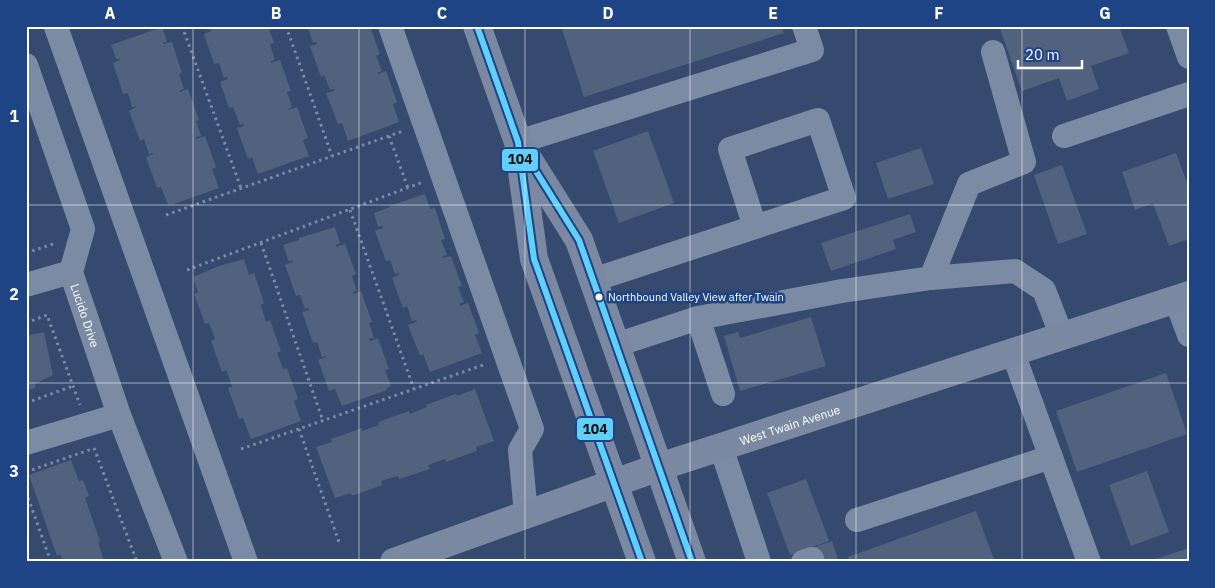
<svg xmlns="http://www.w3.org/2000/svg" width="1215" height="588" viewBox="0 0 1215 588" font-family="'IBM Plex Sans',sans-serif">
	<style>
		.building { fill: #50627e }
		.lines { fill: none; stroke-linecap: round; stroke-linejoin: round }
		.path { stroke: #7b8ba4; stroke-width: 3; stroke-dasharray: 2.5 4; stroke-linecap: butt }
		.minor { stroke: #7b8ba4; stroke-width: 24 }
		.major { stroke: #7a89a1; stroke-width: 28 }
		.bus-1-casing { stroke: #1e4485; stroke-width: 10 }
		.bus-1 { stroke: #60d0fb; stroke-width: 6 }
		.grid { fill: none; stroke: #fff; stroke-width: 1; stroke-opacity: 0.55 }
		.bus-dot { fill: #fff; stroke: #1e4485; stroke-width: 2 }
		.labels { text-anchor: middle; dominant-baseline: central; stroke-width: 5; stroke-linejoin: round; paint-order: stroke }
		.bus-label { font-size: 11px; fill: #fff; stroke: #1e4485; text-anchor: start }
		.street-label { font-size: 12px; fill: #fff; stroke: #1e4485 }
		.line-badge { stroke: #1e4485; stroke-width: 2 }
		.pale-badge-label { font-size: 14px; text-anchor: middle; font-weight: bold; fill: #111 }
		.neatline { fill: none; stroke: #fff; stroke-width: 2 }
		.grid-label { font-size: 16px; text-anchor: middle; font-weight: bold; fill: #fff }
	</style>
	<rect width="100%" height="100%" fill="#354a6e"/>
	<g class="building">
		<polygon points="206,26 268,26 274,43 270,44 275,60 271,61 271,63 280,60 291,91 287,92 292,107 288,109 288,110 297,107 308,138 303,140 309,156 258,174 252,157 248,159 237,128 244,126 243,124 240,125 233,107 229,108 220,82 228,79 227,77 224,78 219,63 214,64 204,34 211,31 210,29 207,30"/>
		<polygon points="303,26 370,26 380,54 376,56 382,71 377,73 378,74 386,71 397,102 393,104 399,122 348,141 342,123 338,124 326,93 334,91 334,89 330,90 324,75 321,77 310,46 317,44 316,42 313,43 308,28 304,30"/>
		<polygon points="561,26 781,26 784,33 584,97"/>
		<polygon points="999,26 1119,26 1129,53 1091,66 1099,89 1067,101 1059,78 1022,91"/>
		<polygon points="162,27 167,41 163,43 163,44 172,42 182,73 179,74 184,89 179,91 180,92 188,89 199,120 196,121 201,136 196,137 196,139 205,136 216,167 212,169 219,188 171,205 171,204 168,205 161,187 157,188 146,157 153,154 153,153 149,154 144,139 140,141 129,111 136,107 136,106 132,107 128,93 123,94 113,63 120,60 120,58 116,59 111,45"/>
		<polygon points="648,131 674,203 619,223 593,151"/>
		<polygon points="921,148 934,184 888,199 876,163"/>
		<polygon points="1176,153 1189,188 1189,239 1169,246 1153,203 1135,210 1122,172"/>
		<polygon points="1062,165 1087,234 1058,244 1034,175"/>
		<polygon points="425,194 430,209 435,208 445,239 441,240 447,255 442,257 443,258 451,256 462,286 458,287 464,302 459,304 460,306 468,303 479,333 475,335 482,353 430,372 423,354 420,356 408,325 417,322 416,320 412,321 407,306 403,308 392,278 399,275 399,273 395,274 390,260 386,261 375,231 383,228 382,226 378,227 374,213 390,207 389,206"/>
		<polygon points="910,214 916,232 893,240 896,249 831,271 821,243"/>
		<polygon points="335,227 340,243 336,245 336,247 345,244 356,274 352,276 357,291 353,292 353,294 361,291 372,322 369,323 374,338 369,339 370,341 378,338 389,369 385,370 391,386 387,388 387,390 342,406 335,389 329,391 318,360 326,357 325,356 322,357 317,342 313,343 302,312 309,310 308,308 305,309 300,295 296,296 285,265 293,262 292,260 289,262 283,245 299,240 299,238"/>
		<polygon points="244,259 249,275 254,273 264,303 261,305 266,322 270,320 281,351 277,353 283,369 287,368 298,399 294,401 301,421 251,439 243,418 239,419 228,388 232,386 226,370 222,372 211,341 215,339 209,323 205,324 194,294 198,292 193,277 219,266"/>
		<polygon points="811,317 826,366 740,391 724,336 738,332 740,338"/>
		<polygon points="44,332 53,375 35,384 35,388 26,390 26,336"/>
		<polygon points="1166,373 1187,434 1077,472 1056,411"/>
		<polygon points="475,389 494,441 476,447 477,451 446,462 445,459 428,465 430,469 399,479 398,476 381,481 382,485 352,496 351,493 335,498 316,447 332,442 331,439 362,428 362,431 379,425 378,422 409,411 410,414 427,407 426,405 456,394 457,396"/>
		<polygon points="71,460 79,481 83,480 89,496 85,498 100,541 98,542 104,561 113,558 115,562 63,562 60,554 57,556 29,475"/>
		<polygon points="1147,471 1169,532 1131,546 1109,485"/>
		<polygon points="806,479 829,541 790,555 767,493"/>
		<polygon points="976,511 995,562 850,562 848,557"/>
		<polygon points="832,541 839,562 821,562 815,547"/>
		<polygon points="1189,548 1189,562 1150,562 1150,561"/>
	</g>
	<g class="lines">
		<g class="path">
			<polyline points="182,26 241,188"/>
			<polyline points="286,26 332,156"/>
			<polyline points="389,136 408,188"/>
			<polyline points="350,210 414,389"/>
			<polyline points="166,215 403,131"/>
			<polyline points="261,243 323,421"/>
			<polyline points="26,253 56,243"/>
			<polyline points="187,270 423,182"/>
			<polyline points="26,323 47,315 80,405"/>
			<polyline points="26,403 73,386"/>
			<polyline points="299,429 339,542"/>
			<polyline points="94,448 137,562"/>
			<polyline points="241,449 486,364"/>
			<polyline points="26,472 92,449"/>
			<polyline points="26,492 51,562"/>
		</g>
		<g class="minor">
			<polyline points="58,26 56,27 246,562"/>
			<polyline points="390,26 532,429 520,450 526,514"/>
			<polyline points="1178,26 1189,57"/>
			<path id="s1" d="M26 65 83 229 71 272 119 415 176 562"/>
			<polyline points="1064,136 1189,94"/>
			<polyline points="518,142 812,50 804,26"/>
			<polyline points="931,278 1015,271 1044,290 1062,337"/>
			<polyline points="593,280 755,227 730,149 818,120 844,198 755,227"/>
			<polyline points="26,285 71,272"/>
			<polyline points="1176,300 1189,335"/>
			<polyline points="698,318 842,291 931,278 969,184 1024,162 993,52"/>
			<polyline points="616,345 698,318 723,394"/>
			<polyline points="1013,353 1089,562"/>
			<polyline points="26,443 119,415"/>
			<polyline points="721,447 759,562"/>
			<polyline points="857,520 1051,457"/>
			<polyline points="803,562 812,559 813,562"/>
		</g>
		<g class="major">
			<polyline points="477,26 518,142 534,259 642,562"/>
			<polyline points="523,151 579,240 692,562"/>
			<path id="s2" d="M394 562 659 467 1189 295"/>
		</g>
		<g class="bus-1-casing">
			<g id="bus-1">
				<polyline points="477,26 518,142 534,259 642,562"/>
				<polyline points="529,160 579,240 692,562"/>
			</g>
		</g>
		<use href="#bus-1" class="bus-1"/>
	</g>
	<path class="grid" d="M193 26V562M359 26V562M525 26V562M690 26V562M856 26V562M1022 26V562M26 205H1189M26 383H1189"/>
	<circle class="bus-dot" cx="599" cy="297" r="4.5"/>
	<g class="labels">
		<g class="bus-label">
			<text x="608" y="297">Northbound Valley View after Twain</text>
		</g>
		<g class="street-label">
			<text stroke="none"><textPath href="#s1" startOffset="264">Lucido Drive</textPath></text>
			<text stroke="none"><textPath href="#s2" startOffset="419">West Twain Avenue</textPath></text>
		</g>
	</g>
	<g class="line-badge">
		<rect x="501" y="148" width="38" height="24" rx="5" fill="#60d0fb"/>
		<rect x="576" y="417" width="38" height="24" rx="5" fill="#60d0fb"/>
	</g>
	<g class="pale-badge-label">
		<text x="520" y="164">104</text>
		<text x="595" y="434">104</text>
	</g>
	<rect width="1215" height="588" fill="none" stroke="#1e4485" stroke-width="55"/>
	<path d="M1018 60v8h64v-8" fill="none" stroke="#ffffff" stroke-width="2.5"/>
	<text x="1025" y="60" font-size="15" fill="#ffffff" stroke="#1e4485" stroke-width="4" paint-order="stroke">20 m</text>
	<rect x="28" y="28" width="1160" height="532" class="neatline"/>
	<g class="grid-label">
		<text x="110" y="19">A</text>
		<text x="276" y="19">B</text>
		<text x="442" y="19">C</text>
		<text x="608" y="19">D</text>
		<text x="773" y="19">E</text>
		<text x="939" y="19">F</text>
		<text x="1105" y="19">G</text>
		<text x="14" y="122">1</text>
		<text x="14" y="300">2</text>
		<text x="14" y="477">3</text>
	</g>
</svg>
